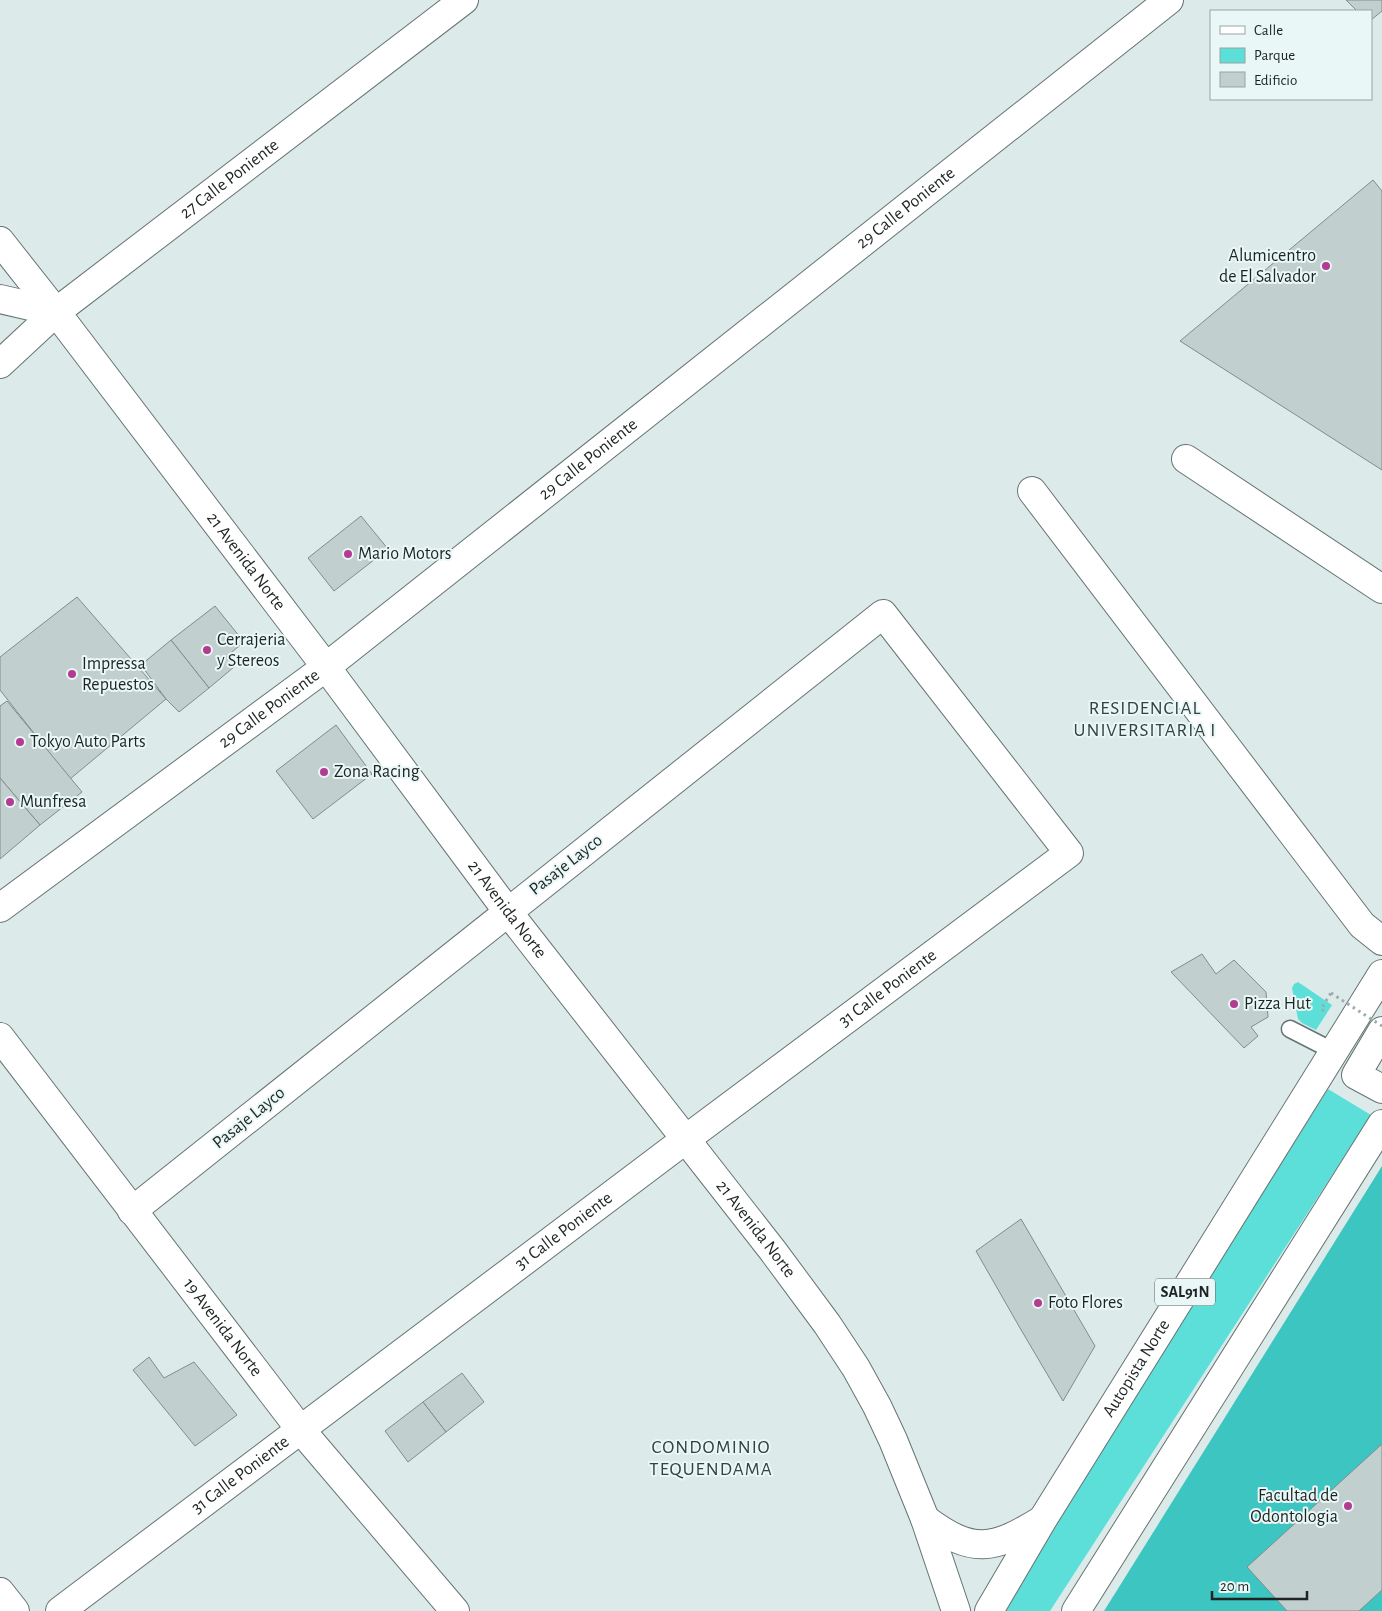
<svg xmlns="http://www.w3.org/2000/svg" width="1382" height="1611" viewBox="0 0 1382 1611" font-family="'Alegreya Sans',sans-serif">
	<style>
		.green { fill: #5cded9 }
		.forest { fill: #3dc6c1 }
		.building { fill: #c1d0cf; stroke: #7f8d8c }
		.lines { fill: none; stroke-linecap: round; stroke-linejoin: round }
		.lane-casing { stroke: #667473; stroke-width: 19 }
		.street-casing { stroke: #667473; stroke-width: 30 }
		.secondary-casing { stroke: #667473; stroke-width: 30 }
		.primary-casing { stroke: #667473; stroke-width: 30 }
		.path { stroke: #9fabaa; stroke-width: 3; stroke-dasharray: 2.5 4; stroke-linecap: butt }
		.lane { stroke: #fff; stroke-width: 16 }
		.street { stroke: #fff; stroke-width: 28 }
		.secondary { stroke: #fff; stroke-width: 28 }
		.primary { stroke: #fff; stroke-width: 28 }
		.path-bridge { stroke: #9fabaa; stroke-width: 3; stroke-dasharray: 2.5 4; stroke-linecap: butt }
		.poi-dot { fill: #b33b90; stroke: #e9f8f7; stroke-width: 2 }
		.labels { text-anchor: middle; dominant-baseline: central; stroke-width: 4; stroke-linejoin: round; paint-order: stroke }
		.shield { fill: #e9f8f7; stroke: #5b6363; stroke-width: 1 }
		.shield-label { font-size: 16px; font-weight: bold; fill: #1e2323 }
		.street-label { font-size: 18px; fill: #1e2323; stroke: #e9f8f7 }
		.poi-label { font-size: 18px; fill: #1e2323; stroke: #e9f8f7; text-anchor: start }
		.neighbourhood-label { font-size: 19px; letter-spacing: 1px; fill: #364242; stroke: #e9f8f7 }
	</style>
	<rect width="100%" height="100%" fill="#dcebea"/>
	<g class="green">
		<polygon points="1298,982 1332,1005 1316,1030 1302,1023 1298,1019 1292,988 1294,984"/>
		<polygon points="1328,1089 1371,1115 1050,1611 1000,1611"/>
	</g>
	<polygon class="forest" points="1382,1166 1382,1611 1104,1611"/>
	<g class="building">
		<polygon points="1346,0 1382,0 1382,11 1371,20 1371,11 1357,11"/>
		<polygon points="1373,180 1382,191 1382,470 1180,341"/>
		<polygon points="361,516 388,549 334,591 308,558"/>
		<polygon points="77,597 166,699 70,779 0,690 0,657"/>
		<polygon points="215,606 244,642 226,657 234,667 209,688 171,640"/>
		<polygon points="171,640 209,688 179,712 166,699 141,665"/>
		<polygon points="7,701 82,792 40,825 0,778 0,706"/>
		<polygon points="336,725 372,774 313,819 276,771"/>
		<polygon points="0,778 40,825 0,859"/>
		<polygon points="1202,954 1216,974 1234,960 1266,992 1268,1017 1251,1027 1258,1036 1244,1048 1171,972"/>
		<polygon points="1021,1219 1095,1346 1063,1401 1020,1328 976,1251"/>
		<polygon points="149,1357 164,1378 194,1362 237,1415 195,1446 133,1370"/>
		<polygon points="462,1373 484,1402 446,1432 423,1402"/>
		<polygon points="423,1402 446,1432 408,1462 385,1431"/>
		<polygon points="1382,1444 1382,1590 1359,1611 1287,1611 1247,1567"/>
	</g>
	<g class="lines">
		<g class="lane-casing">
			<polyline id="lane" points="1290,1029 1335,1052"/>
		</g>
		<g class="street-casing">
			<g id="street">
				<polyline points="0,241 56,312"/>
				<path id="s1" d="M0 364 56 312 464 0"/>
				<polyline points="1186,459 1382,589"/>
				<polyline points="1032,491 1362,925 1382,941"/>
				<polyline points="0,1592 15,1611"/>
				<path id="s2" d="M60 1611 686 1139 1069 853 883 614 132 1211"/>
			</g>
		</g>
		<g class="secondary-casing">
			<g id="secondary">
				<path id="s3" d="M0 299 56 312 326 667 508 912 773 1251 827 1324 856 1368 877 1406 893 1440 925 1519 956 1611"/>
				<path id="s4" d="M0 908 326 667 1169 0"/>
				<path id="s5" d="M0 1037 300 1429 455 1611"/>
			</g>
		</g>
		<g class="primary-casing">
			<g id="primary">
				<polyline points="1382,1031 1356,1075 1382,1089"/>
				<path d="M925 1519C973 1555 993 1550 1042 1520"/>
				<path id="s6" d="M989 1611 1043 1519 1382 974"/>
				<polyline points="1076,1611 1382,1124"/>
			</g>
		</g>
		<polyline class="path" points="1324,1011 1321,1009 1331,993"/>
		<use href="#lane" class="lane"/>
		<use href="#street" class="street"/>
		<use href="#secondary" class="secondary"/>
		<use href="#primary" class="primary"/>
		<polyline class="path-bridge" points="1331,993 1382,1026"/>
	</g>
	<g class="poi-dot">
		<circle cx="1326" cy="266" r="5"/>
		<circle cx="348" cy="554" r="5"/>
		<circle cx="207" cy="650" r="5"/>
		<circle cx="72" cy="674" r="5"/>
		<circle cx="20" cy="742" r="5"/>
		<circle cx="324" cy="772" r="5"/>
		<circle cx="10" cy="802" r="5"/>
		<circle cx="1234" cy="1004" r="5"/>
		<circle cx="1038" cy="1303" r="5"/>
		<circle cx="1348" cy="1506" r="5"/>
	</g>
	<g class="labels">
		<rect class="shield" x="1155" y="1278.5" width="60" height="27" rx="4"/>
		<g class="shield-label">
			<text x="1185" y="1292">SAL91N</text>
		</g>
		<g class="street-label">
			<text stroke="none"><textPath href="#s1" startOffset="295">27 Calle Poniente</textPath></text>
			<text stroke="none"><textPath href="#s4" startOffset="1145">29 Calle Poniente</textPath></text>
			<text stroke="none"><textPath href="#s4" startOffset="740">29 Calle Poniente</textPath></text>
			<text stroke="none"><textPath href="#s3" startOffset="371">21 Avenida Norte</textPath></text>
			<text stroke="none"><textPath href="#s4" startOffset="335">29 Calle Poniente</textPath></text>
			<text transform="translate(566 865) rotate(-38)">Pasaje Layco</text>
			<text stroke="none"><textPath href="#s3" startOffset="806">21 Avenida Norte</textPath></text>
			<text stroke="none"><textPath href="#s2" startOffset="1036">31 Calle Poniente</textPath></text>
			<text transform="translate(249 1118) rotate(-39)">Pasaje Layco</text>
			<text stroke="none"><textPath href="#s3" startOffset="1211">21 Avenida Norte</textPath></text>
			<text stroke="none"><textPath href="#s2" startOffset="631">31 Calle Poniente</textPath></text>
			<text stroke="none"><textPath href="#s5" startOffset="366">19 Avenida Norte</textPath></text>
			<text stroke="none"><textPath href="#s6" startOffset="284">Autopista Norte</textPath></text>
			<text stroke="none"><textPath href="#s2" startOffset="226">31 Calle Poniente</textPath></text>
		</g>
		<g class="poi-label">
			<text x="1316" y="256" text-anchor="end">Alumicentro<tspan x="1316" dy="21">de El Salvador</tspan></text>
			<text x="358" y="554">Mario Motors</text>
			<text x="217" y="640">Cerrajeria<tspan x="217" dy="21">y Stereos</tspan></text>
			<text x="82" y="664">Impressa<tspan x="82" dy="21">Repuestos</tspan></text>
			<text x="30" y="742">Tokyo Auto Parts</text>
			<text x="334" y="772">Zona Racing</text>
			<text x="20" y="802">Munfresa</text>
			<text x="1244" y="1004">Pizza Hut</text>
			<text x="1048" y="1303">Foto Flores</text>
			<text x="1338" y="1496" text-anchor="end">Facultad de<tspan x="1338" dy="21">Odontologia</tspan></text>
		</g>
		<g class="neighbourhood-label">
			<text x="1145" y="708">RESIDENCIAL<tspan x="1145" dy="22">UNIVERSITARIA I</tspan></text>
			<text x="711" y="1447">CONDOMINIO<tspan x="711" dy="22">TEQUENDAMA</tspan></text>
		</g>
	</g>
	<rect x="1210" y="10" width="162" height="90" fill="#e9f8f7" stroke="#98a3a2"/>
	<rect x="1220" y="26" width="25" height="8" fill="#ffffff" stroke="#98a3a2"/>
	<text x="1254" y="35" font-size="15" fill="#1e2323">Calle</text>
	<rect x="1220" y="48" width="25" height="15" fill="#5cded9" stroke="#98a3a2"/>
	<text x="1254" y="60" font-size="15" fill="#1e2323">Parque</text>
	<rect x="1220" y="72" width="25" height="15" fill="#c1d0cf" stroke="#98a3a2"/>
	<text x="1254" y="85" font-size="15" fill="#1e2323">Edificio</text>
	<path d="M1212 1591v8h95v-8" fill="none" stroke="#1e2323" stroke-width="2.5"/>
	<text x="1220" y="1591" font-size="15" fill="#1e2323" stroke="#e9f8f7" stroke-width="4" paint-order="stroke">20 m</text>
</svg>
